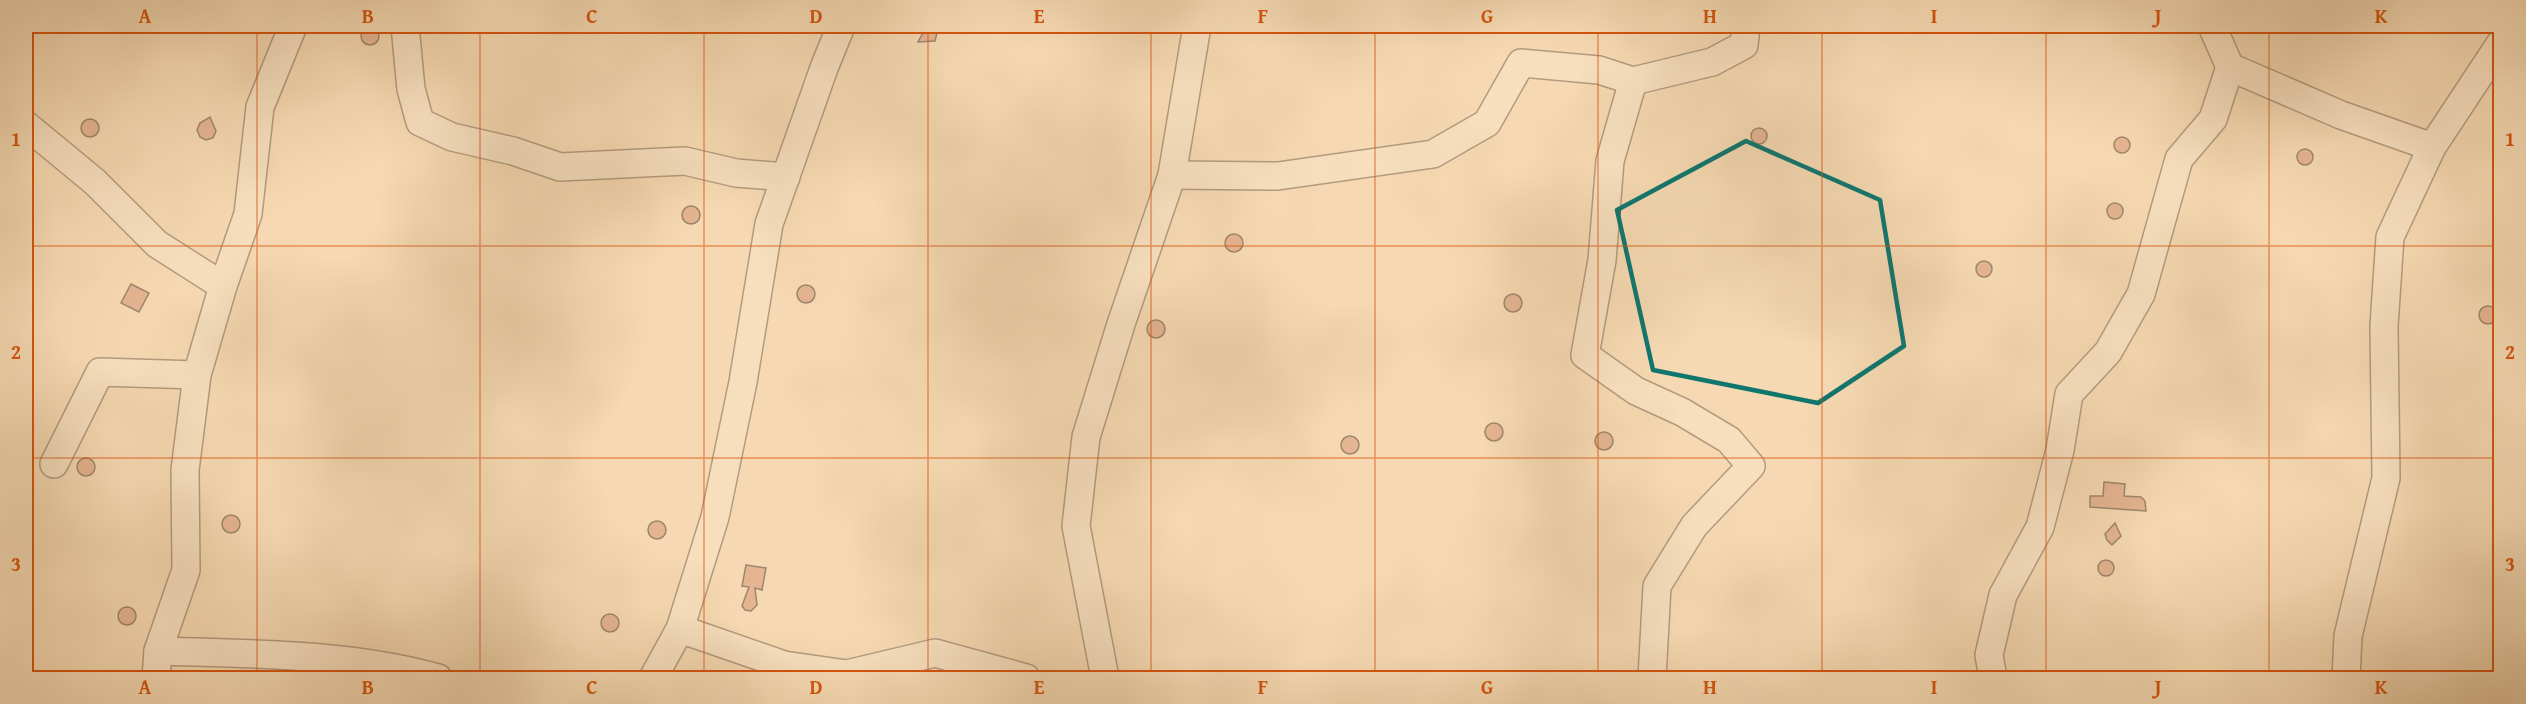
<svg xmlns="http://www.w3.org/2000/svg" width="2526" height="704" viewBox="0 0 2526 704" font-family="'Gentium Book Plus',serif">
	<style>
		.building { fill: #d0896a; stroke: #33221a; stroke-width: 1.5 }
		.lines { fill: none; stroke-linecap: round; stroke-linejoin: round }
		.minor-casing { stroke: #645040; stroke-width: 30 }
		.minor { stroke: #f8e6cd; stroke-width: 27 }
		.marked { fill: none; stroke: #0f766e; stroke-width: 4.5; stroke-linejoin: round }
		.grid { fill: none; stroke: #d6540d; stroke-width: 1.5; stroke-opacity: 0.55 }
		.neatline { fill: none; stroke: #d6540d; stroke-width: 2 }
		.grid-label { font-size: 20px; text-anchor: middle; font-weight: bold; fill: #d6540d }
	</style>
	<rect width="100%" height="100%" fill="#f5d9b2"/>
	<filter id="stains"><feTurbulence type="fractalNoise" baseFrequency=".00333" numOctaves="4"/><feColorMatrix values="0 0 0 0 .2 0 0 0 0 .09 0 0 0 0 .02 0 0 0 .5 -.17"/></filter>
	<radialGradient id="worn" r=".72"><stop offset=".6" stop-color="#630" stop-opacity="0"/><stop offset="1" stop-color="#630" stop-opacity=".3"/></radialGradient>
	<g class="building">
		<circle cx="370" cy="36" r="9"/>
		<polygon points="931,28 937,33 935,41 918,42 924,31"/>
		<polygon points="210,117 216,131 213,138 206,140 200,137 197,130 200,123"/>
		<circle cx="90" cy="128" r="9"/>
		<circle cx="1759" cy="136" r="8"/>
		<circle cx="2122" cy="145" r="8"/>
		<circle cx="2305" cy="157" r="8"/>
		<circle cx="2115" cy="211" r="8"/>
		<circle cx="691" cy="215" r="9"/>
		<circle cx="1234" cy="243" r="9"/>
		<circle cx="1984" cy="269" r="8"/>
		<polygon points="131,284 149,293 139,312 121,303"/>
		<circle cx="806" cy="294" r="9"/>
		<circle cx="1513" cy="303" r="9"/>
		<circle cx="2488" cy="315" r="9"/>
		<circle cx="1156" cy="329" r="9"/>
		<circle cx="1494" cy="432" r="9"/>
		<circle cx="1604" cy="441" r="9"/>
		<circle cx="1350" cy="445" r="9"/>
		<circle cx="86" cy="467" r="9"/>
		<polygon points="2104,482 2125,484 2124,496 2141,497 2145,501 2146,511 2090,507 2090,496 2103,496"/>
		<circle cx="231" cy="524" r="9"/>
		<circle cx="657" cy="530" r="9"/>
		<polygon points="2115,523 2121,536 2112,545 2107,540 2105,534"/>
		<circle cx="2106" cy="568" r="8"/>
		<polygon points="746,565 766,568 762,590 755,588 757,605 751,611 745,610 742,606 749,587 742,586"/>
		<circle cx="127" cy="616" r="9"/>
		<circle cx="610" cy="623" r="9"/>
	</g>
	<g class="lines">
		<g class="minor-casing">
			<g id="minor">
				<polyline points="405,26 411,89 420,122 452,137 513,151 560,167 685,161 736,173 786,177"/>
				<polyline points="2230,67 2341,115 2432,147"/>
				<polyline points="1633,81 1610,161 1602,260 1585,355 1636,391 1682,412 1729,440 1751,466 1694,526 1657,586 1652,678"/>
				<polyline points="26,125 95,182 157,244 223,286"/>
				<polyline points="1172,175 1278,176 1433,154 1487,123 1521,63 1599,70 1633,81 1712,62 1744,45 1746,26"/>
				<polyline points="54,464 100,372 197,375"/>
				<polyline points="680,629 784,665 847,674 935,653 1026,678"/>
				<path d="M158 651C251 654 348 653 438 678"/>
				<polyline points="156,678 158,651 186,570 185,470 197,375 223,286 248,214 260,107 293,26"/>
				<polyline points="653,678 680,629 715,517 743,382 769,224 824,68 841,26"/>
				<polyline points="1105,678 1076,526 1086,437 1121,324 1172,175 1197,26"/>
				<polyline points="1993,678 1989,655 2003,595 2040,527 2060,450 2069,394 2108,352 2141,294 2179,159 2213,119 2230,67 2212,26"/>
				<polyline points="2346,678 2348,636 2386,478 2384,326 2390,237 2432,147 2500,44"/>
			</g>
		</g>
		<use href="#minor" class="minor"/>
	</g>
	<path d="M0 0H2526V704H0ZM1746 141 1880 200 1904 346 1818 403 1653 370 1617 210Z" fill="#f5d9b2" fill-opacity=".55" fill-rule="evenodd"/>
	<path class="marked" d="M1746 141 1880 200 1904 346 1818 403 1653 370 1617 210Z"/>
	<path class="grid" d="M257 26V678M480 26V678M704 26V678M928 26V678M1151 26V678M1375 26V678M1598 26V678M1822 26V678M2046 26V678M2269 26V678M26 246H2500M26 458H2500"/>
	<rect width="2526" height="704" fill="none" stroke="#f5d9b2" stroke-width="66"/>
	<rect x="33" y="33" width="2460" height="638" class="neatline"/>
	<g class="grid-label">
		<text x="145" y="23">A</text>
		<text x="368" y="23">B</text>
		<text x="592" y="23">C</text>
		<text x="816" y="23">D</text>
		<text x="1039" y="23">E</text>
		<text x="1263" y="23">F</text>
		<text x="1487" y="23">G</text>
		<text x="1710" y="23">H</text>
		<text x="1934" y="23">I</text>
		<text x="2158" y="23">J</text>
		<text x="2381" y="23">K</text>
		<text x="16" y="146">1</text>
		<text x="2510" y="146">1</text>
		<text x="16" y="359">2</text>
		<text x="2510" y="359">2</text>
		<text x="16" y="571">3</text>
		<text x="2510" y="571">3</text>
		<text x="145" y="694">A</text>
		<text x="368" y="694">B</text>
		<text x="592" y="694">C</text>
		<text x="816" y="694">D</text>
		<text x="1039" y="694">E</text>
		<text x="1263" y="694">F</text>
		<text x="1487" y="694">G</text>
		<text x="1710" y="694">H</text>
		<text x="1934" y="694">I</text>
		<text x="2158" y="694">J</text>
		<text x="2381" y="694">K</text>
	</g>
	<rect width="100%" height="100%" filter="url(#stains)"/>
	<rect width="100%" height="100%" fill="url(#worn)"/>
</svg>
